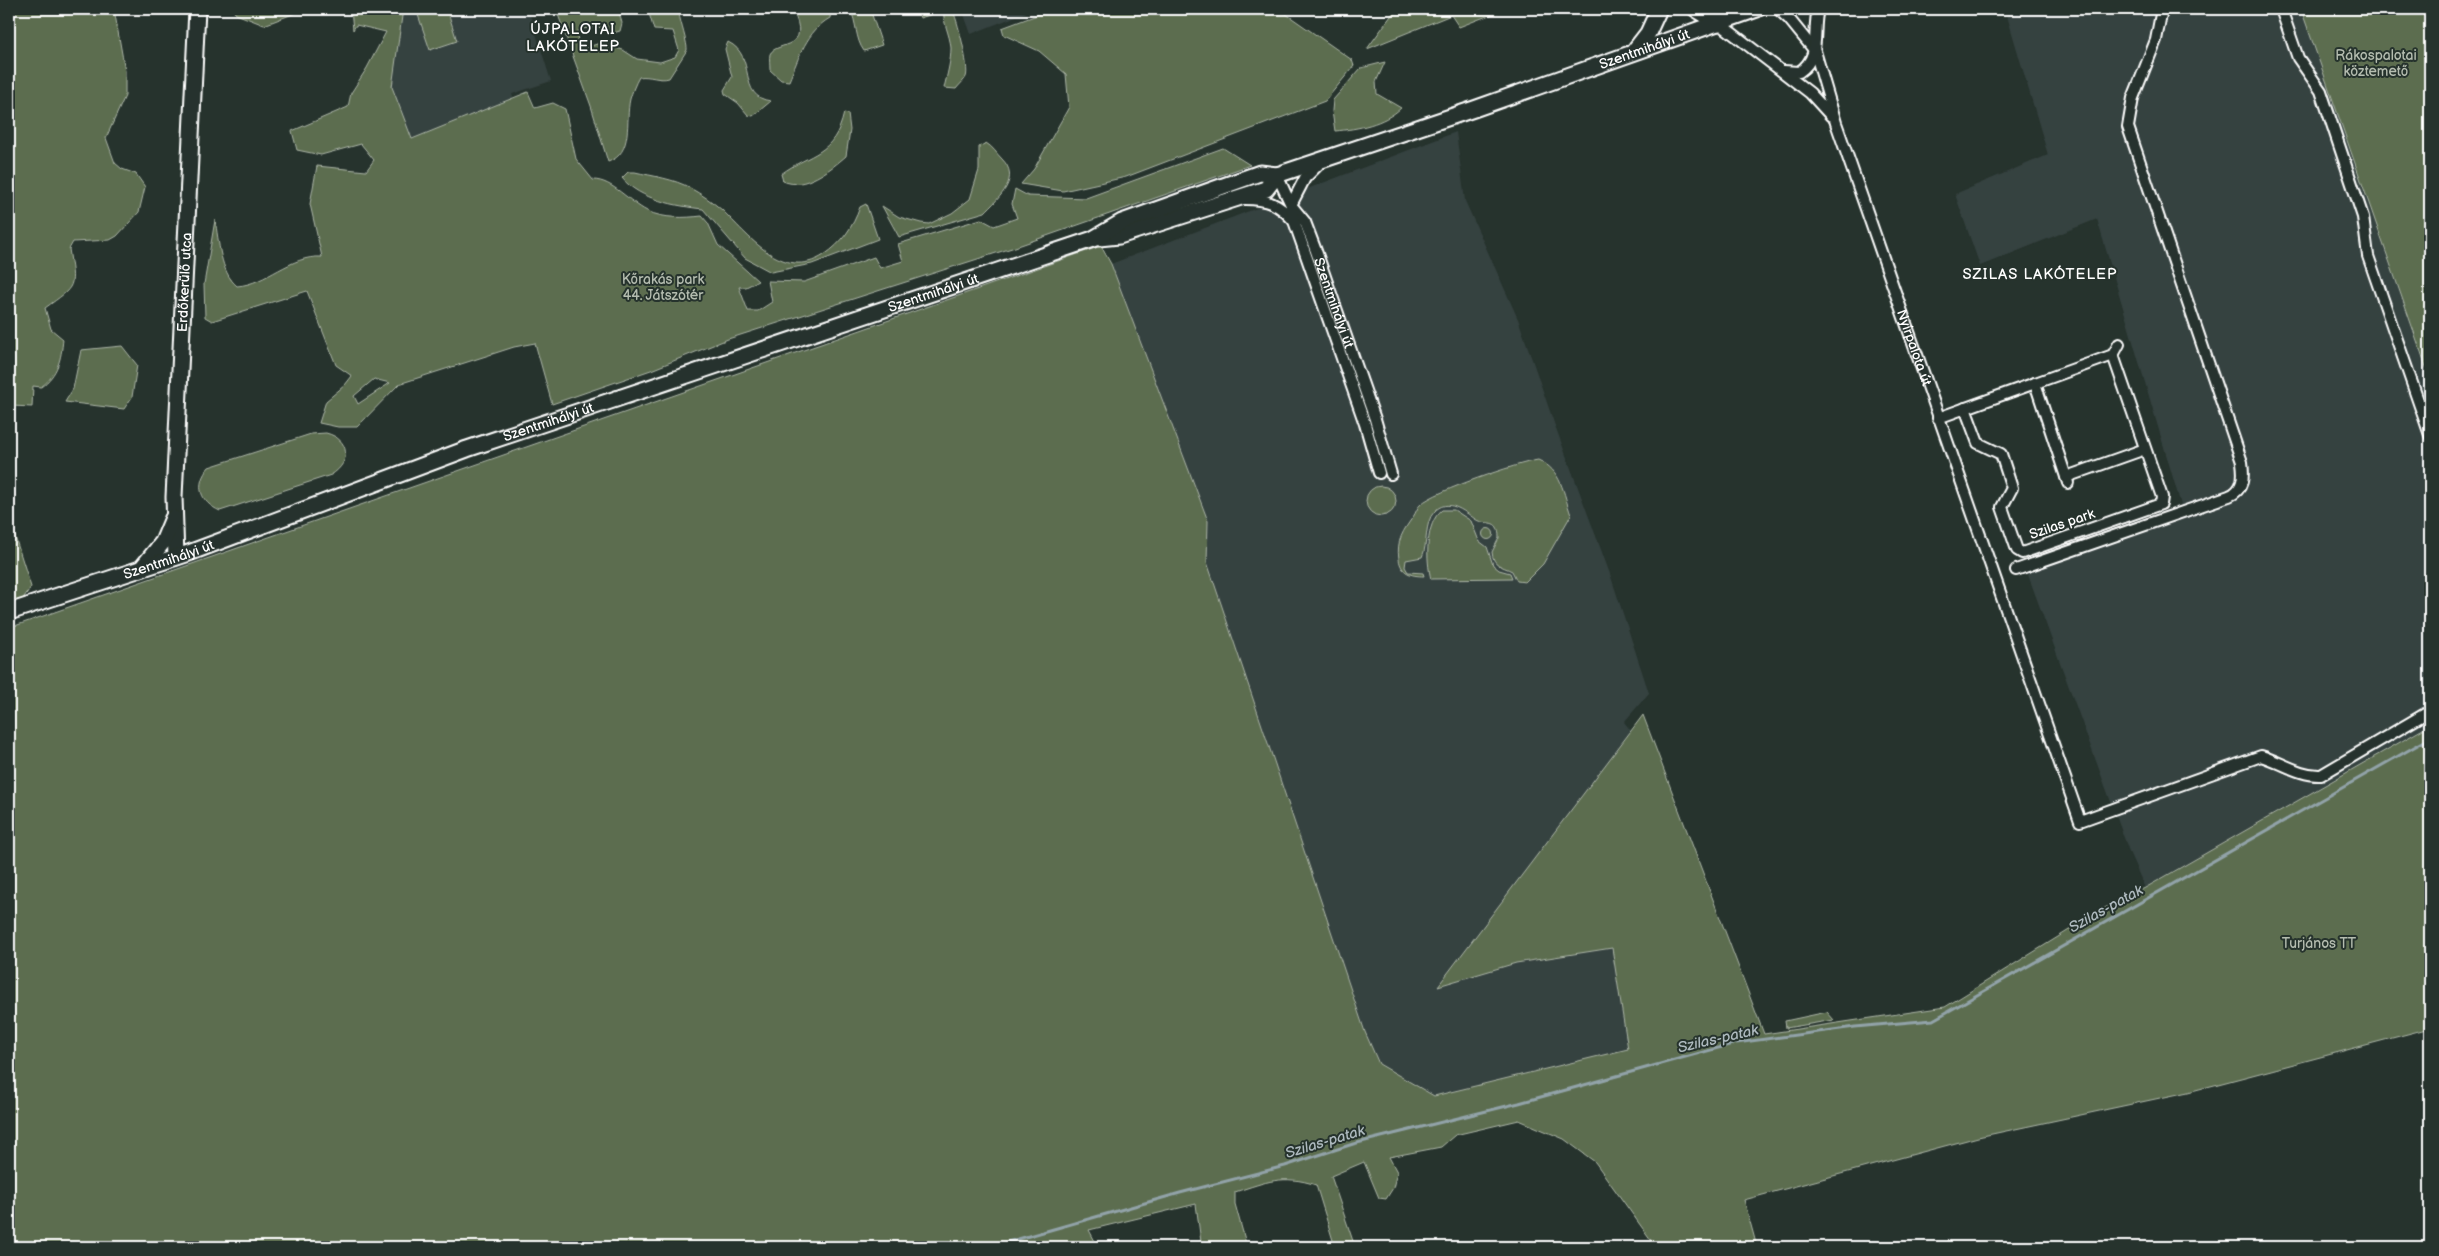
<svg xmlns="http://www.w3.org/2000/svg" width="2439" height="1256" viewBox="0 0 2439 1256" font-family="'Balsamiq Sans',sans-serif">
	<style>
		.built { fill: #364241 }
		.green { fill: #5b6d50; stroke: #adb6a8; fill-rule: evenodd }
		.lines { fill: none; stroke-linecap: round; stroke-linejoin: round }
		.stream { stroke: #92a3a9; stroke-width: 3 }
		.street-casing { stroke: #fff; stroke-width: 14 }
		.secondary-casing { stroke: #fff; stroke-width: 19 }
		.street { stroke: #26332d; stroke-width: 10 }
		.secondary { stroke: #26332d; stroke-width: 15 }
		.labels { text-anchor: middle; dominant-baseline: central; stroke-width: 4; stroke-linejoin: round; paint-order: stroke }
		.street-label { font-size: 14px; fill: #fff; stroke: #26332d }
		.park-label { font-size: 14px; fill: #b5bdb0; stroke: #26332d }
		.neighbourhood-label { font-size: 15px; letter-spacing: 1px; fill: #fff; stroke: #26332d }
		.water-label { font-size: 15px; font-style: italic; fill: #aebabf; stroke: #26332d }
	</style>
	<rect width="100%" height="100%" fill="#26332d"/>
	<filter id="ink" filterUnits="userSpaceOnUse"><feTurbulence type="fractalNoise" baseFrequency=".02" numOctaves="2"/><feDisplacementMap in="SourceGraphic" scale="10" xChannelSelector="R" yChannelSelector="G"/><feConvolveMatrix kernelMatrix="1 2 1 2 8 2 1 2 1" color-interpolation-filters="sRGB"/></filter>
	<g filter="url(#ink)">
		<g class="built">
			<polygon points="400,9 528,9 551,81 512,94 515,106 410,142 391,86"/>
			<polygon points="962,9 1034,9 971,34"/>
			<polygon points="2005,9 2301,9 2430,379 2430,725 2145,888 2130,854 2023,561 2181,505 2097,219 1980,266 1955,194 2048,155"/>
			<polygon points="1456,132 1465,201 1518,319 1554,423 1610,574 1649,693 1624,722 1631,731 1439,985 1516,963 1613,948 1628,1049 1433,1096 1379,1064 1365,1032 1207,562 1208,521 1111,264"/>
		</g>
		<g class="green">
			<path d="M9 9H114L125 71V96L106 138 115 163 122 169 136 174 145 187 139 212 117 236 110 240 73 242 69 249C75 288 77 285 45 308L51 329 63 339C61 360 58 374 41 387L33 386 32 407 12 406 9 479Z"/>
			<polygon points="232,9 306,9 264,25 236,14"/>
			<path d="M351 9H403L392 87 412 139 528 92 535 108 553 103 565 109 576 159 593 180C613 180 629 202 647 211 664 219 684 218 702 216L708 223 718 245 758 281 746 287H739L748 311H758L772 302 768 281 804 282 874 257 880 268 903 261 898 244 981 219 994 226 1017 218 1012 204 1015 189 1028 196 1086 198 1223 148 1250 165 1015 247 728 339 651 370 552 404 535 343 514 347 399 384 357 427H338L319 423 326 401 345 385 352 376 336 365 307 291 212 321 205 317 204 284 215 220C219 241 220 272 237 286 267 284 290 255 322 257L310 204 317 166 366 171 374 160 361 144 321 155 297 150 292 131 348 107 351 93 367 68 386 32 356 25 353 30ZM374 379 390 383 358 404 354 396Z"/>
			<polygon points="416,9 447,9 457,41 430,50"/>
			<path d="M556 9H618L622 23 620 31 613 33 594 25 592 28 580 29 577 32 578 44 585 48 600 43 623 50 637 59 660 62 675 57 679 50 673 31 654 30 648 10 660 9 679 14C680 21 688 45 687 50L669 78C659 81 650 75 639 77 635 84 632 92 630 99 625 121 634 153 608 162L591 106Z"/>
			<path d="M792 9H831L830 18C807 31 799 57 789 81L781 80 770 70C770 65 769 58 770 54 776 41 814 51 792 9Z"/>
			<path d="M850 9H870L882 45 864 51C855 39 857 22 850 9Z"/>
			<polygon points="917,9 938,9 936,13 920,18"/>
			<path d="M944 9H952C957 17 970 69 966 77 964 81 959 85 956 89L944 88C947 75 951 61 951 48 950 34 942 22 944 9Z"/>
			<polygon points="1053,9 1279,9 1352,60 1354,66 1325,101 1126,177 1063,191 1021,184 1034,169 1069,107 1066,74 1039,51 1004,35 1002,28"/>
			<polygon points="1396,9 1505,9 1459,27 1451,15 1367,49"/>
			<polygon points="2301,9 2430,9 2430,379 2421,352"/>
			<path d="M728 42C758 56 736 97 771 101L753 116 748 115 738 103 725 94 724 90 732 77 725 49Z"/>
			<path d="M1385 62 1376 82 1377 94 1401 108C1384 124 1358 129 1335 131L1332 111 1333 100 1361 68Z"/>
			<path d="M844 113 848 114 850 130 846 156C831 169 804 191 783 181L781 174C811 152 834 156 844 113Z"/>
			<path d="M986 143C993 147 996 153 1002 159 1021 178 1000 197 985 212L899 237 882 206 899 217 921 223 929 224 952 213 970 199 979 170V147Z"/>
			<path d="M628 172H635C652 176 675 179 690 188 701 194 713 202 722 210 748 235 783 282 824 255 842 243 853 227 860 207L866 204 878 239 812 264 771 272 745 258 703 209C677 206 640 200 622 178Z"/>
			<path d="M1101 246 1111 264 1208 521 1207 562 1365 1032 1379 1064 1434 1096 1628 1049 1612 948 1516 963 1438 986 1643 715 1764 1034 1945 1007 2108 906 2145 888 2430 725V1028L2188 1092 1978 1137 1744 1200 1757 1247H1656L1595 1162 1564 1139 1519 1120 1455 1135 1441 1147 1389 1157 1397 1172 1393 1188 1386 1199 1379 1198 1364 1162 1331 1176 1355 1247H1335L1316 1185C1283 1174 1266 1182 1235 1192V1204L1247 1247H1204L1201 1242 1196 1204 1089 1230 1098 1247H9V628Z"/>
			<polygon points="122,346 137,365 132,397 124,409 65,402 73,389 81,350"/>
			<path d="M326 433C350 439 352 462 331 475L220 511C200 502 194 485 209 467L311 434Z"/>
			<path d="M1538 460C1562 470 1563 493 1571 515L1543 564 1525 582 1517 581 1512 571C1502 566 1493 566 1492 552L1499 538C1499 516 1486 527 1475 519 1464 511 1447 497 1434 512 1424 523 1428 545 1422 557L1406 560 1405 567 1408 572 1423 573 1424 576C1411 576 1401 573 1399 559 1396 541 1403 531 1413 517 1416 513 1417 507 1421 504 1435 491 1518 463 1538 460Z"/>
			<circle cx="1381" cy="501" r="15"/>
			<path d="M1442 510H1454L1471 521 1479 541 1487 547 1493 565 1499 570 1510 573 1512 578 1431 579C1426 560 1425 523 1442 510Z"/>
			<polygon points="9,518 31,587 22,600 9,605"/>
			<circle cx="1488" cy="534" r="5.5"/>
			<polygon points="1827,1012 1834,1020 1786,1028 1785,1021"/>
		</g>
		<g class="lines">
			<polyline class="stream" points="990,1247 1180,1193 1285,1166 1353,1144 1519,1103 1736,1043 1855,1027 1933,1020 2430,738"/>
			<g class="street-casing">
				<g id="street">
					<path id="s1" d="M1778 9 1789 19 1815 51 1836 123 2080 821 2261 756C2281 762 2300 776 2321 775L2430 711"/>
					<polyline points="2281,9 2298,58 2321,91 2363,217 2368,256 2430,435"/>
					<polyline points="1719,23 1810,93 1831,116"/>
					<path d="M1784 71 1799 72C1822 57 1812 31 1818 9"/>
					<path id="s2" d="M1277 175 1291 205 1305 222 1316 251 1375 419 1391 474"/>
					<path d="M1245 199C1267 199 1279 204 1293 220"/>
					<polyline points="1291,205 1305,178 1320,163"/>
					<polyline points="1291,206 1294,221 1365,424 1379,473"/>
					<polyline points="2035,383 2068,483"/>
					<polyline points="1965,408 1978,443 2001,454 2012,488 2002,507 2017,550 2022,553 2161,504 2162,497 2113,355"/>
					<polyline points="1938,418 2113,355 2119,344"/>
					<polyline points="2066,477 2145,449"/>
					<path d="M2016 570 2229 496C2244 490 2244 476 2242 462L2128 127 2133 98 2156 40 2162 9"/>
				</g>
			</g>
			<g class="secondary-casing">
				<g id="secondary">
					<polyline points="1696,9 1719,23"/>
					<polyline points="1634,51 1648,33 1659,9"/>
					<polyline points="1099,238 1119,236 1266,189 1277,175"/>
					<path id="s3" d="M176 557 174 497 197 9"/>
					<polyline points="141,569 163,542 173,518"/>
					<path id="s4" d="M9 612 186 554 467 449 1093 239 1122 222 1260 173 1277 175 1474 109 1757 9"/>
				</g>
			</g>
			<use href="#street" class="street"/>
			<use href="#secondary" class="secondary"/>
		</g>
	</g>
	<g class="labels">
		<g class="street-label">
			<text stroke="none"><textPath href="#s4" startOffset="1732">Szentmihályi út</textPath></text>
			<text stroke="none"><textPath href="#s3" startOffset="275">Erdőkerülő utca</textPath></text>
			<text stroke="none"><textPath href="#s4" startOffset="978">Szentmihályi út</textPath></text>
			<text stroke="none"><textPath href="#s2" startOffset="141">Szentmihályi út</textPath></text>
			<text stroke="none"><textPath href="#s1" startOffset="369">Nyírpalota út</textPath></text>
			<text stroke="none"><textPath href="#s4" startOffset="572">Szentmihályi út</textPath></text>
			<text transform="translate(2062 524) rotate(-19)">Szilas park</text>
			<text stroke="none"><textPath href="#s4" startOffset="168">Szentmihályi út</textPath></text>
		</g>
		<g class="park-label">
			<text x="2376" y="55">Rákospalotai<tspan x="2376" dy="16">köztemető</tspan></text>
			<text x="663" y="279">Kőrakás park<tspan x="663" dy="16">44. Játszótér</tspan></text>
			<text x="2319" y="943">Turjános TT</text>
		</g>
		<g class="neighbourhood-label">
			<text x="573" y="29">ÚJPALOTAI<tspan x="573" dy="17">LAKÓTELEP</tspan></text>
			<text x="2040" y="274">SZILAS LAKÓTELEP</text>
		</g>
		<g class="water-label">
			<text transform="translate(2106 909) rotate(-29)">Szilas-patak</text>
			<text transform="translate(1718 1039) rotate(-13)">Szilas-patak</text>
			<text transform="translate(1325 1142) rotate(-17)">Szilas-patak</text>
		</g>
	</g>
	<rect width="2439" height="1256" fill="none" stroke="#26332d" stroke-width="30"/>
	<rect x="15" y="15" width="2409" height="1226" fill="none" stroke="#fff" stroke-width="2" filter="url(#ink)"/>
</svg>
